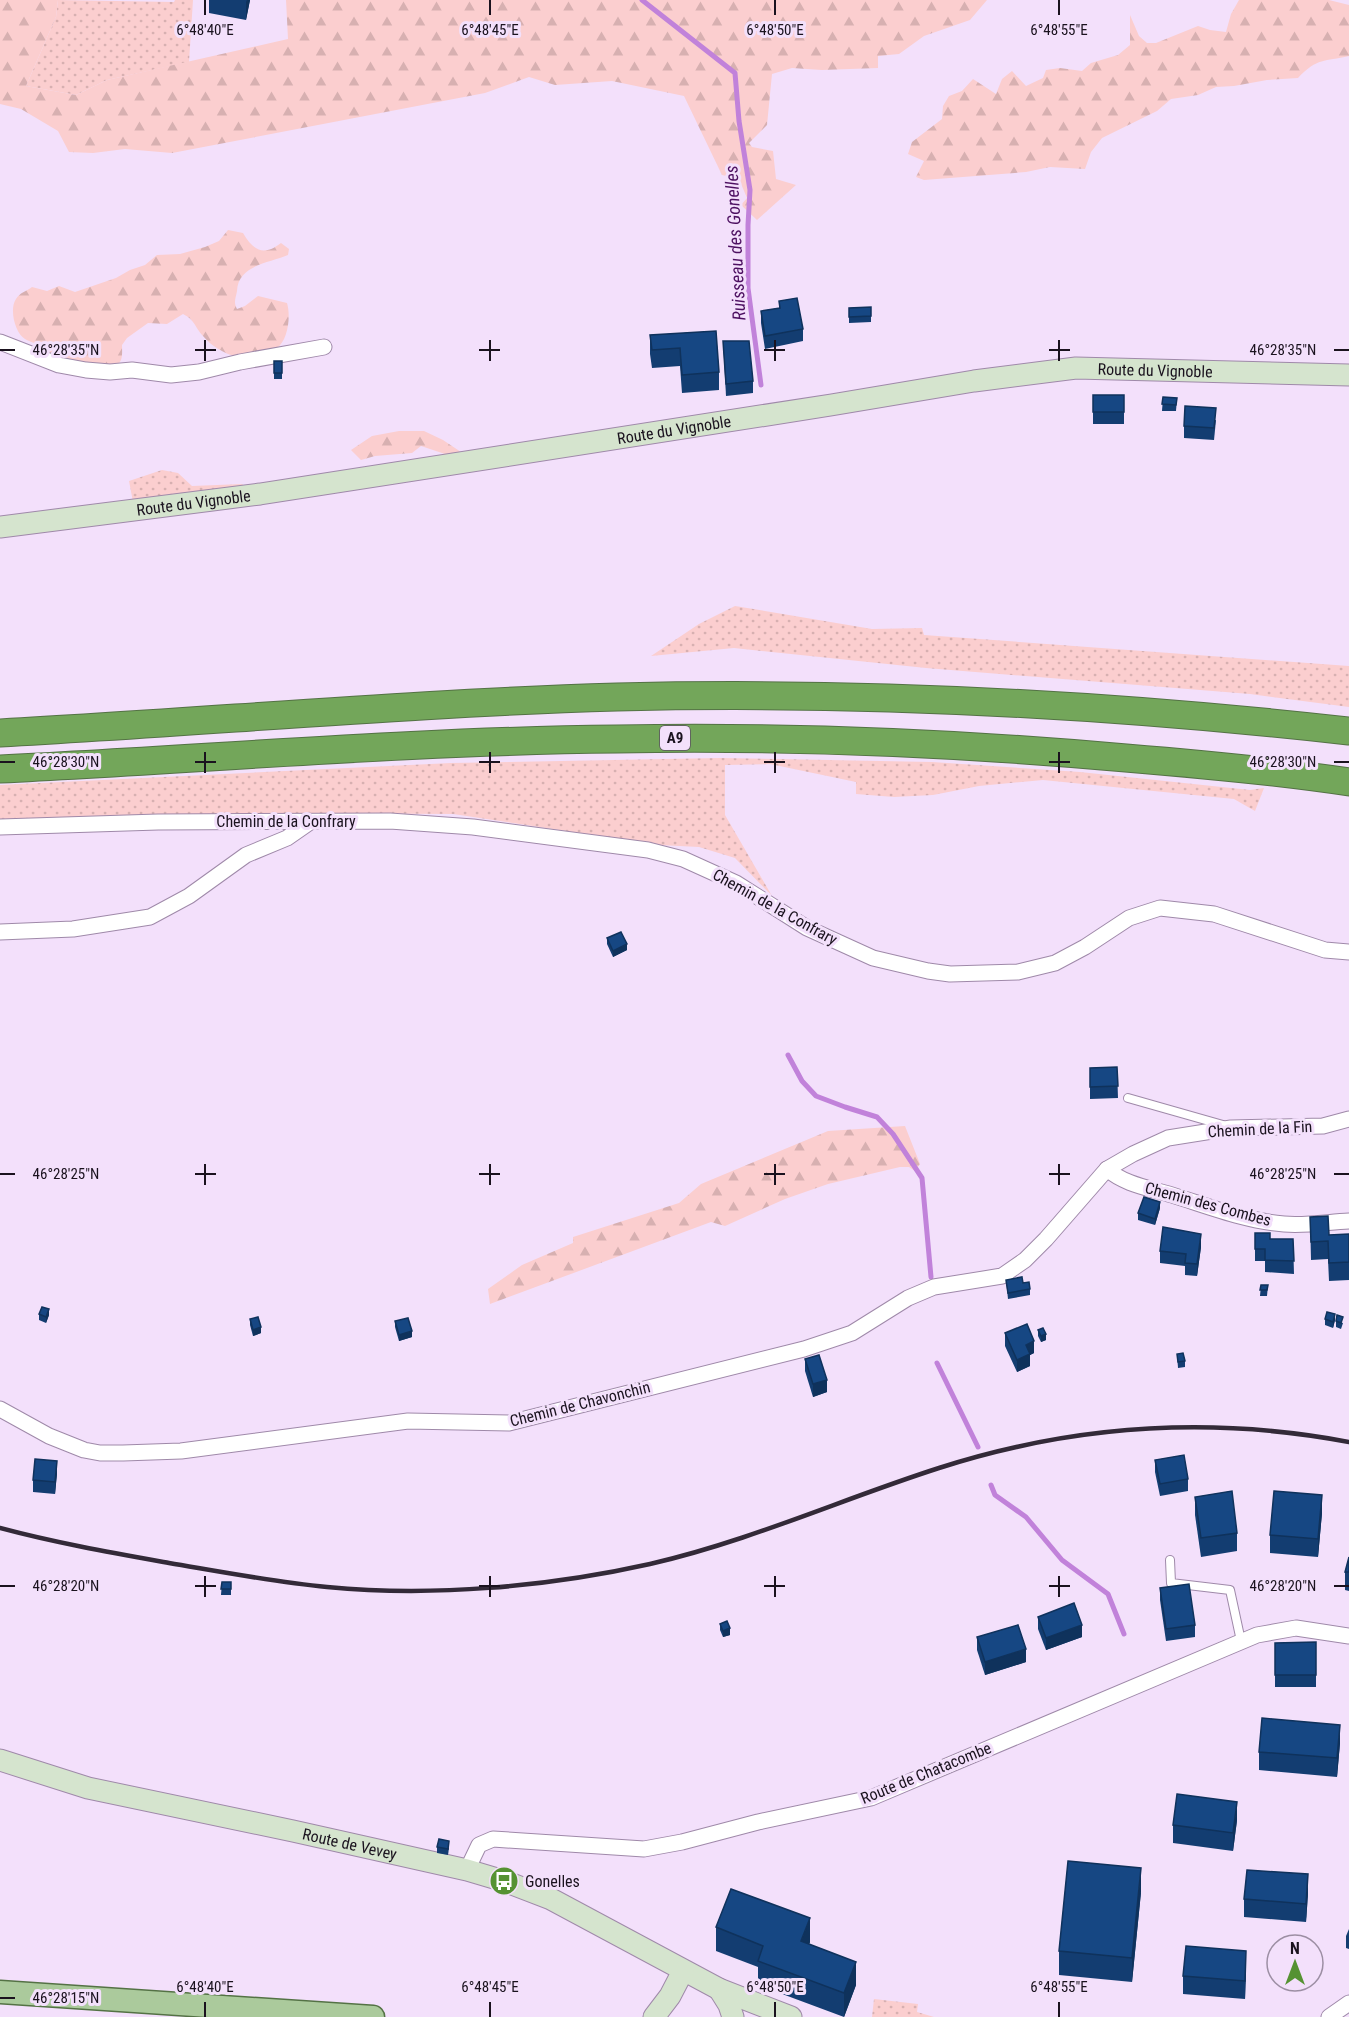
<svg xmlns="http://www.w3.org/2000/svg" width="1349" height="2017" viewBox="0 0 1349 2017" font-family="'Roboto Condensed',sans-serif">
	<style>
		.grass { fill: url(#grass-dots) }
		.forest { fill: url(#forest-firs) }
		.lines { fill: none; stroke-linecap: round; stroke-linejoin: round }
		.stream { stroke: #c182da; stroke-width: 5 }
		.lane-casing { stroke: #9f89a9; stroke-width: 10 }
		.street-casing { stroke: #9f89a9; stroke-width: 17 }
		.secondary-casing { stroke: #9f89a9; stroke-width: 23 }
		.primary-casing { stroke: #547245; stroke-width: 25 }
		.highway-casing { stroke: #547245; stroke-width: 29 }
		.lane { stroke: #fff; stroke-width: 8 }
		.street { stroke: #fff; stroke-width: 15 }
		.secondary { stroke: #d5e4ce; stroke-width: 21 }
		.primary { stroke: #abca9c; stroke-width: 22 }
		.highway { stroke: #73a65a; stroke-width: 27 }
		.rail { stroke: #332a38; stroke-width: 4.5 }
		.wall { fill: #133d71 }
		.shaded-wall { fill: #0f325c }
		.building { fill: #164783; stroke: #0f325c; stroke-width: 1.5 }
		.ticks { fill: none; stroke: #1a121e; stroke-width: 2 }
		.labels { text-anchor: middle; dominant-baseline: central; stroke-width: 6; stroke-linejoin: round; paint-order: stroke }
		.shield { fill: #f3e0fb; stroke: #5b5060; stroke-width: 1.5 }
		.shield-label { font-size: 15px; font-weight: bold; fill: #1a121e }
		.street-label { font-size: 16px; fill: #1a121e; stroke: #f3e0fb }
		.poi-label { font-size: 16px; fill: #1a121e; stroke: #f3e0fb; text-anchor: start }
		.water-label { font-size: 18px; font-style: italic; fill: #4d1061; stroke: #f3e0fb }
		.ticks-label { font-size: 15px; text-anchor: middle; fill: #1a121e; stroke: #f3e0fb; stroke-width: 6; stroke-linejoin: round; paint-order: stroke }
	</style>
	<defs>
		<pattern id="grass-dots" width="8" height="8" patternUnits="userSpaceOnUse" patternTransform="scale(1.5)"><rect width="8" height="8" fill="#fbcecf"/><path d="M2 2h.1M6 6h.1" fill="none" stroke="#d7b0b1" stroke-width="1.8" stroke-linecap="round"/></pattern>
		<pattern id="forest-firs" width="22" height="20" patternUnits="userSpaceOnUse" patternTransform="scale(1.5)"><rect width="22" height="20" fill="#fbcecf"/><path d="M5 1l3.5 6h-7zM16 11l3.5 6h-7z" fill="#d7b0b1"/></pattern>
	</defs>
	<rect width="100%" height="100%" fill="#f3e0fb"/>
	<g class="grass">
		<polygon points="58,0 174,2 175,0 193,0 189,62 107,80 76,95 26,86 56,17"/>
		<polygon points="162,470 178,473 192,486 242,484 249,490 133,502 129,481"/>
		<polygon points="735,606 872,629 922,628 924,635 1349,666 1349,707 1250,694 926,668 734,648 651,656 699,624"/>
		<polygon points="720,758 932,762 1080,772 1250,790 1264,788 1255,811 1234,799 1043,780 979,786 933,795 894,797 856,794 856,782 770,764 725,765 725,815 772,896 735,858 699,847 659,845 453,814 271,813 0,822 0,785 451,763"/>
		<polygon points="874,1999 918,2004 917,2012 934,2017 872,2017"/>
	</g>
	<g class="forest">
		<polygon points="0,0 58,0 56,17 26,86 76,95 107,80 288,39 286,0 987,0 970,20 924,36 899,54 878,56 878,68 822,70 792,68 772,74 767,125 749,143 752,147 773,151 776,179 796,185 757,220 741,205 747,198 739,179 722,175 684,96 612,81 555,85 529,77 485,93 172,153 125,149 93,153 69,152 58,131 21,109 0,104"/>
		<path d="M1239 0H1329L1349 5V56C1324 62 1318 57 1298 78L1267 80 1234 86 1216 87 1198 95 1171 99 1157 111 1102 138 1091 152 1085 169 1050 167 1026 172 924 180 916 177 924 161 908 154 912 142 942 119 943 106 949 96 962 91 973 79 996 94 1002 79 1012 71 1026 86 1043 78 1046 70 1060 68 1082 71 1091 63 1118 55 1130 45V15L1139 36 1147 43H1156L1198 26 1210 30 1226 32 1231 14Z"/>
		<path d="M228 230 243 233C253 250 263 257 281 243L289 249 288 255C269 263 238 265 237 291 236 298 233 302 237 309L245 306 258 296 287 303C291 316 288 340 277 348L236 357C224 353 211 346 203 336 194 326 195 320 183 314L167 324 148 323 127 338 122 345C122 351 123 359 119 363 107 380 59 357 43 351L44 346C38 343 31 343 25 339 15 333 9 309 16 299 19 293 27 291 32 287L47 291 59 286 75 292 116 278 130 270 145 265 157 255 180 254 205 247 219 241Z"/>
		<polygon points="399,431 424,431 443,440 464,454 451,456 421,446 412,453 375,456 361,460 351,450 372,436"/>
		<polygon points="905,1126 920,1164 915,1171 909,1167 900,1167 828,1184 785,1199 725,1226 711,1222 490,1304 488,1289 522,1265 573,1243 573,1237 679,1203 701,1184 828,1131"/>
	</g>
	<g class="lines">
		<g class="stream">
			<polyline points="642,0 735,73 739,121 750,190 748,225 748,288 761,385"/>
			<polyline points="788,1055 802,1081 816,1096 845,1107 877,1117 893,1134 922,1178 931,1277"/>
			<polyline points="937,1363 978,1447"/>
			<polyline points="991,1485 995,1495 1026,1517 1062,1560 1108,1594 1124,1634"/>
		</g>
		<g class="lane-casing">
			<g id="lane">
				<polyline points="1128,1098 1223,1125"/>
				<polyline points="1170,1560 1171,1583 1230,1590 1241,1641"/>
			</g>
		</g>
		<g class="street-casing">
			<g id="street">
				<polyline points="0,342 59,365 86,370 110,372 132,370 171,375 199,372 240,362 324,347"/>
				<polyline points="0,827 158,822 390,821 473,827 648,850 683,859 736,883 807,928 873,958 928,971 950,974 1018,972 1055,963 1085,947 1129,918 1160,908 1214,914 1325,950 1349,952"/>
				<polyline points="0,932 73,929 150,917 189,896 246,855 287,838 310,822"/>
				<path d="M1107 1169C1125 1185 1150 1188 1172 1195 1208 1206 1245 1221 1284 1224 1305 1226 1328 1222 1349 1221"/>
				<polyline points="0,1409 49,1436 84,1450 100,1453 123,1453 181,1451 408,1421 509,1423 804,1349 852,1333 908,1298 934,1287 1002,1276 1025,1260 1046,1239 1107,1169 1133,1154 1168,1138 1231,1128 1323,1126 1349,1119"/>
				<polyline points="467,1870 479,1845 493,1839 644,1849 682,1842 758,1822 871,1798 1257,1635 1296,1628 1349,1636"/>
				<polyline points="1329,2017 1349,2003"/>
			</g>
		</g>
		<g class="secondary-casing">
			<g id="secondary">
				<path id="s1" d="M0 527 260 494 831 405 974 381 1076 368 1349 375"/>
				<path id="s2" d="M0 1760 88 1788 293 1831 467 1870 504 1881 551 1899 719 1989 791 2017"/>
				<polyline points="719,1989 729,2005 733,2017"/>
				<polyline points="654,2017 670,1996 683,1971"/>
			</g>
		</g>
		<g class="primary-casing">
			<polyline id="primary" points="0,1992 373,2017"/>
		</g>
		<g class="highway-casing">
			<g id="highway">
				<path d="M0 733C206 722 411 703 617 697 862 691 1106 704 1349 731"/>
				<path d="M0 769C206 759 411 741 617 739 787 736 957 743 1126 758 1200 764 1275 771 1349 782"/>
			</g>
		</g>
		<use href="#lane" class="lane"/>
		<use href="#street" class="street"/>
		<use href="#secondary" class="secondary"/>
		<use href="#primary" class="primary"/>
		<use href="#highway" class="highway"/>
		<path class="rail" d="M0 1528C56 1543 113 1553 169 1563 222 1572 274 1582 327 1587 432 1597 547 1587 650 1564 750 1541 842 1499 939 1468 1073 1425 1211 1416 1349 1442"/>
	</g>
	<g class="wall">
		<polygon points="209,0 250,0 246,20 209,13"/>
		<polygon points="779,301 803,329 803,341 765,349 761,323 761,311 779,308"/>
		<polygon points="871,307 871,322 849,323 849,308"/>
		<polygon points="716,331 719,372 719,390 682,393 680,366 652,368 650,354 650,335"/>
		<polygon points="723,341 753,381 753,393 726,396"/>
		<rect x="274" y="361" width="8" height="18"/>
		<rect x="1093" y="395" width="31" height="29"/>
		<polygon points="1163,397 1177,398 1176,411 1162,411"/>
		<polygon points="1216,420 1214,440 1184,438 1184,426"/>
		<polygon points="607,938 627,950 613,957 607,944"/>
		<polygon points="1117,1067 1118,1098 1090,1099 1090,1068"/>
		<polygon points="1160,1208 1155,1225 1138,1220 1138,1213"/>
		<polygon points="1310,1217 1329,1235 1349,1234 1349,1280 1329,1281 1328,1259 1311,1260"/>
		<polygon points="1255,1233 1270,1239 1293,1239 1294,1274 1265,1272 1265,1261 1255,1261"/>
		<polygon points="1201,1247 1197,1276 1185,1275 1185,1266 1160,1263 1160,1251"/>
		<polygon points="1006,1280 1023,1283 1030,1289 1030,1295 1008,1299"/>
		<polygon points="1261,1285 1268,1285 1267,1296 1260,1296"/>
		<polygon points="39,1314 49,1315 46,1323 39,1320"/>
		<polygon points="250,1319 261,1333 253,1336 250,1325"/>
		<polygon points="1325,1319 1335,1320 1333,1328 1325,1325"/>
		<polygon points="395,1321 412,1337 399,1341 395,1327"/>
		<polygon points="1336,1321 1343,1323 1341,1329 1336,1327"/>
		<polygon points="1038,1330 1046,1340 1041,1342 1038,1336"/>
		<polygon points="1005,1333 1034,1353 1030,1355 1030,1366 1017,1372 1005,1346"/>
		<polygon points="1177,1354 1185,1361 1185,1367 1178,1368"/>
		<polygon points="805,1359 827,1392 813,1397 805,1371"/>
		<polygon points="1155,1460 1188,1479 1188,1491 1160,1496 1155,1472"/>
		<polygon points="57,1473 55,1494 33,1492 33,1480"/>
		<polygon points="1195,1497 1237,1533 1237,1551 1201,1557 1195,1515"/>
		<polygon points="1322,1513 1318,1557 1270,1553 1270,1535"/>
		<polygon points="1349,1557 1349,1591 1345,1590 1345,1572"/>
		<polygon points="222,1582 231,1582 231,1595 221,1595"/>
		<polygon points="1160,1588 1195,1625 1195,1637 1166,1641 1160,1600"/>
		<polygon points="1038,1617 1082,1637 1046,1650 1038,1629"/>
		<polygon points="720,1624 730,1635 723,1637 720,1630"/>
		<polygon points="977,1637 1026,1662 985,1675 977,1650"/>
		<polygon points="1316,1642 1316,1687 1275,1687 1275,1643"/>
		<polygon points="1340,1743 1337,1777 1259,1770 1259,1752"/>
		<polygon points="1237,1820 1233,1851 1173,1843 1173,1825"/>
		<polygon points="437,1847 449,1848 448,1855 437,1853"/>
		<polygon points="1141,1892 1132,1982 1059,1975 1059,1951"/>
		<polygon points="1308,1893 1306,1922 1244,1917 1244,1899"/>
		<polygon points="716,1927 810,1942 809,1944 856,1985 844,2017 758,1985 758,1967 716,1951"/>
		<polygon points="1349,1929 1349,1949 1346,1948 1346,1936"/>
		<polygon points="1246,1969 1245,1999 1183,1994 1183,1976"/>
	</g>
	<g class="shaded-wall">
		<polygon points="247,0 250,0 246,20 246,2"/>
		<polygon points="627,944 627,950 613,957 613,951"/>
		<polygon points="1160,1202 1160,1208 1155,1225 1155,1219"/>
		<polygon points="1201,1234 1201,1247 1197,1276 1197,1264"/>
		<polygon points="49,1309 49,1315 46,1323 46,1317"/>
		<polygon points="1335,1314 1335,1320 1333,1328 1333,1322"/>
		<polygon points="261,1327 261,1333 253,1336 253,1330"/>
		<polygon points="412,1331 412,1337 399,1341 399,1335"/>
		<polygon points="1046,1334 1046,1340 1041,1342 1041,1336"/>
		<polygon points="1034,1341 1034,1353 1030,1355 1030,1366 1017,1372 1017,1360 1026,1345"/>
		<polygon points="827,1380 827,1392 813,1397 813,1384"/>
		<polygon points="57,1461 57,1473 55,1494 55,1482"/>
		<polygon points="1322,1495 1322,1513 1318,1557 1318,1539"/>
		<polygon points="1082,1625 1082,1637 1046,1650 1046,1638"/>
		<polygon points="730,1628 730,1635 723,1637 723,1631"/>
		<polygon points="1026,1649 1026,1662 985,1675 985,1662"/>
		<polygon points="1340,1725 1340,1743 1337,1777 1337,1758"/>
		<polygon points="1237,1802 1237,1820 1233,1851 1233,1833"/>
		<polygon points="1141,1868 1141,1892 1132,1982 1132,1958"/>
		<polygon points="1308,1874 1308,1893 1306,1922 1306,1904"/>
		<polygon points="810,1918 810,1942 801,1965 801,1941"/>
		<polygon points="1246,1951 1246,1969 1245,1999 1245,1981"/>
		<polygon points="856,1962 856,1985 844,2017 844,1993"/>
	</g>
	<g class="building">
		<polygon points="797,298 803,329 765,336 761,311 780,308 779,301"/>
		<polygon points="871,307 871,316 849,317 849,308"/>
		<polygon points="716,331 719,372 682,375 680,348 652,350 650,335"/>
		<polygon points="723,341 749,341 753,381 726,384"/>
		<rect x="274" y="361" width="8" height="12"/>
		<rect x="1093" y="395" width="31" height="17"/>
		<polygon points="1163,397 1177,398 1176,405 1162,404"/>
		<polygon points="1185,406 1216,408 1214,428 1184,426"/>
		<polygon points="621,932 627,944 613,951 607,938"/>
		<polygon points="1117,1067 1118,1086 1090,1087 1090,1068"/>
		<polygon points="1144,1197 1160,1202 1155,1219 1138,1213"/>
		<polygon points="1328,1216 1329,1235 1349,1234 1349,1262 1329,1263 1328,1241 1311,1242 1310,1217"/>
		<polygon points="1163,1227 1201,1234 1197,1264 1185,1263 1186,1254 1160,1251"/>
		<polygon points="1255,1233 1270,1233 1270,1239 1293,1239 1294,1261 1265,1260 1265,1249 1255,1249"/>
		<polygon points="1022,1277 1023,1283 1029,1282 1030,1289 1008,1293 1006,1280"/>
		<polygon points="1261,1285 1268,1285 1267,1290 1260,1290"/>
		<polygon points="42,1307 49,1309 46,1317 39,1314"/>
		<polygon points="1327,1312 1335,1314 1333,1322 1325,1319"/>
		<polygon points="1337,1315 1343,1317 1341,1323 1336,1321"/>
		<polygon points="258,1317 261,1327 253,1330 250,1319"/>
		<polygon points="408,1318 412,1331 399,1335 395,1321"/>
		<polygon points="1027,1324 1034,1341 1026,1345 1030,1354 1017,1360 1005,1333"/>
		<polygon points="1043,1328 1046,1334 1041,1336 1038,1330"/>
		<polygon points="1183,1353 1185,1361 1178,1362 1177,1354"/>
		<polygon points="819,1355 827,1380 813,1384 805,1359"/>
		<polygon points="1184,1455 1188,1479 1160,1484 1155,1460"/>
		<polygon points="35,1459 57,1461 55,1482 33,1480"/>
		<polygon points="1232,1491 1237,1533 1201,1538 1195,1497"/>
		<polygon points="1274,1491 1322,1495 1318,1539 1270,1535"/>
		<polygon points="1349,1557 1349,1572 1345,1572"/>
		<polygon points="222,1582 231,1582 231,1589 221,1589"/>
		<polygon points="1189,1584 1195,1625 1166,1629 1160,1588"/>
		<polygon points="1074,1603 1082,1625 1046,1638 1038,1617"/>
		<polygon points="727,1621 730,1628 723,1631 720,1624"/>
		<polygon points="1018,1625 1026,1649 985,1662 977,1637"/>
		<polygon points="1316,1642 1316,1675 1275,1675 1275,1643"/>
		<polygon points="1262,1718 1340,1725 1337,1758 1259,1752"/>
		<polygon points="1177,1794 1237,1802 1233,1833 1173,1825"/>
		<polygon points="439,1839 449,1841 448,1849 437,1847"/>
		<polygon points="1068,1861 1141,1868 1132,1958 1059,1951"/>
		<polygon points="1247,1870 1308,1874 1306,1904 1244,1899"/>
		<polygon points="731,1889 810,1918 801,1941 856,1962 844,1993 758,1961 763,1946 716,1927"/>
		<polygon points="1186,1946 1246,1951 1245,1981 1183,1976"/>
	</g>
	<path class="ticks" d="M205 0V15M490 0V15M775 0V15M1059 0V15M205 340V361M490 340V361M775 340V361M1059 340V361M0 350H15M195 350H216M479 350H500M764 350H785M1049 350H1070M1334 350H1349M205 752V773M490 752V773M775 752V773M1059 752V773M0 762H15M195 762H216M479 762H500M764 762H785M1049 762H1070M1334 762H1349M205 1164V1185M490 1164V1185M775 1164V1185M1059 1164V1185M0 1174H15M195 1174H216M479 1174H500M764 1174H785M1049 1174H1070M1334 1174H1349M205 1576V1597M490 1576V1597M775 1576V1597M1059 1576V1597M0 1586H15M195 1586H216M479 1586H500M764 1586H785M1049 1586H1070M1334 1586H1349M0 1998H15M205 2002V2017M490 2002V2017M775 2002V2017M1059 2002V2017"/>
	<defs>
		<g id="bus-disc" transform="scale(1.5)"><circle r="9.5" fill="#559232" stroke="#f3e0fb"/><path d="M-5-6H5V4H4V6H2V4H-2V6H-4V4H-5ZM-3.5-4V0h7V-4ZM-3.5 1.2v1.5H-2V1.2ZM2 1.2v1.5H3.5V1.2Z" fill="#fff"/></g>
	</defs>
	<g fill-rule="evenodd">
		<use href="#bus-disc" x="504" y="1881"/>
	</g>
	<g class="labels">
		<rect class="shield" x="660" y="726" width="30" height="24" rx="4.5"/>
		<g class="shield-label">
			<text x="675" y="738">A9</text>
		</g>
		<g class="street-label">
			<text stroke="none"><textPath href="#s1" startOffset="1167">Route du Vignoble</textPath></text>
			<text stroke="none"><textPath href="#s1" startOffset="681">Route du Vignoble</textPath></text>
			<text stroke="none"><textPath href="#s1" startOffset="195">Route du Vignoble</textPath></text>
			<text x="286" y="821">Chemin de la Confrary</text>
			<text transform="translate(775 907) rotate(29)">Chemin de la Confrary</text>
			<text transform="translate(1260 1129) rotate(-3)">Chemin de la Fin</text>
			<text transform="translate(1208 1204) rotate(15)">Chemin des Combes</text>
			<text transform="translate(580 1404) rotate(-14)">Chemin de Chavonchin</text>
			<text transform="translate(926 1773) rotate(-22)">Route de Chatacombe</text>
			<text stroke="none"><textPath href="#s2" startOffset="360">Route de Vevey</textPath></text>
		</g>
		<g class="poi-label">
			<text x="525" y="1881">Gonelles</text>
		</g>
		<g class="water-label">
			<text transform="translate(735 243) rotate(-93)">Ruisseau des Gonelles</text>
		</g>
	</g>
	<g class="ticks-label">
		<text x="205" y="35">6°48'40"E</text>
		<text x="490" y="35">6°48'45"E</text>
		<text x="775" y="35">6°48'50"E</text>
		<text x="1059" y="35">6°48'55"E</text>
		<text x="66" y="355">46°28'35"N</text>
		<text x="1283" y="355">46°28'35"N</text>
		<text x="66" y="767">46°28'30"N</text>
		<text x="1283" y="767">46°28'30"N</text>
		<text x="66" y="1179">46°28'25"N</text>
		<text x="1283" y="1179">46°28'25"N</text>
		<text x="66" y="1591">46°28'20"N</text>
		<text x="1283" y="1591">46°28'20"N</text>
		<text x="205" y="1992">6°48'40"E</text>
		<text x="490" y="1992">6°48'45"E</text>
		<text x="775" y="1992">6°48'50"E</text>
		<text x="1059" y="1992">6°48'55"E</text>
		<text x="66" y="2003">46°28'15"N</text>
	</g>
	<g transform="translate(1295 1963)"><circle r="28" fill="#f3e0fb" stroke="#9c8ea3" stroke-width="1.5"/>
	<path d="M0-4.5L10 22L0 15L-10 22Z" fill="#559232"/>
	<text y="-9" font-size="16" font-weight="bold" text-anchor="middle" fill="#1a121e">N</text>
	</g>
</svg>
